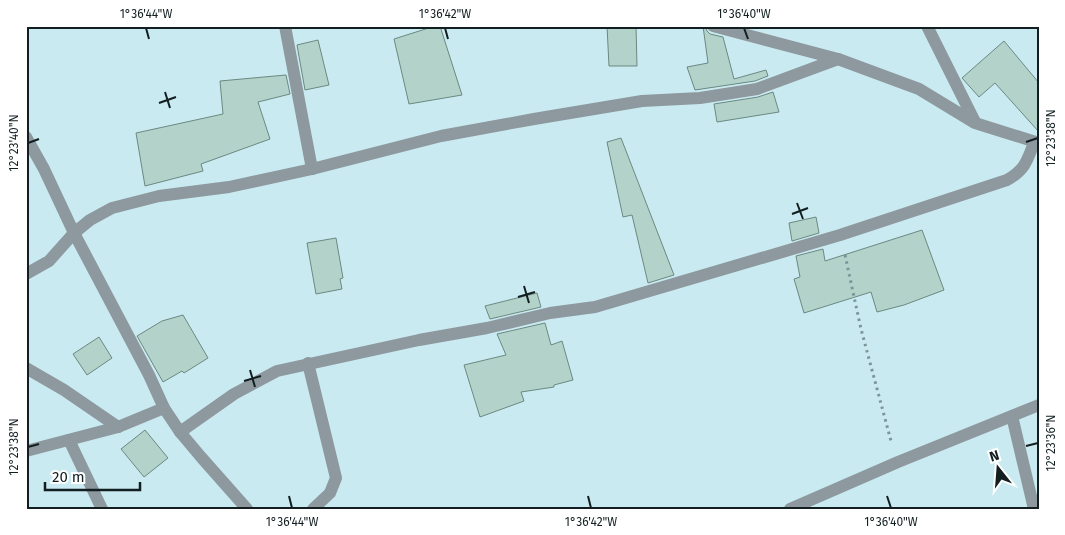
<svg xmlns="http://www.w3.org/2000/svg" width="1065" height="535" viewBox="0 0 1065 535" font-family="'Fira Sans',sans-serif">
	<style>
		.building { fill: #b2d2ca; stroke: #6b8982 }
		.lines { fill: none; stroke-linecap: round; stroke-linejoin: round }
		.path { stroke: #7c9599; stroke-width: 3; stroke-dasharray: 2.5 4; stroke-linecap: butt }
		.minor { stroke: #8d989f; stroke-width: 12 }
		.ticks { fill: none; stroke: #121e20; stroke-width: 2 }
		.neatline { fill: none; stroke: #121e20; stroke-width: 2 }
		.ticks-label { font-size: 12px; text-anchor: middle; fill: #121e20 }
	</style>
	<rect width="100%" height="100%" fill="#c9eaf0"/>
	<g class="building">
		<polygon points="435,26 440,26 462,95 409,104 394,39"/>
		<polygon points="607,26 636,26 637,66 609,66"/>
		<polygon points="703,26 705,26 707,31 710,34 723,37 734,79 766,70 768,76 755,81 695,90 687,67 708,63"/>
		<polygon points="318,40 329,85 305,90 297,45"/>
		<polygon points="1004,41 1039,83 1039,132 995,83 979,97 962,78"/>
		<polygon points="286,75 290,94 258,102 270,139 201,164 203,171 145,186 136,133 223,114 220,81"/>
		<polygon points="773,92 779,112 717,122 714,104 758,97"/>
		<polygon points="621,138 674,275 648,283 632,215 623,217 607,142"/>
		<polygon points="816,217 819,233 792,241 789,223"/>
		<polygon points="922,230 944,290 904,305 877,312 871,292 804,313 794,279 800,277 796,256 823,249 825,261"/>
		<polygon points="336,238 343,278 340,279 342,289 316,294 307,243"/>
		<polygon points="537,293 541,307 490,319 485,306"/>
		<polygon points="183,315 208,358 184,373 182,371 163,382 137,336 162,321"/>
		<polygon points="545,323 551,345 562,341 573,380 554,385 554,387 521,392 524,401 480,417 464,365 506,355 497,334"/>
		<polygon points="99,337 112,358 87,375 73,354"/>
		<polygon points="145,430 168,458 144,477 121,449"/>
	</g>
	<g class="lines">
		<polyline class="path" points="845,255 861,329 891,441"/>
		<g class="minor">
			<polyline points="285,26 312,169"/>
			<polyline points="713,26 838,59 919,89 975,123 1039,143"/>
			<polyline points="927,26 975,122"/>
			<polyline points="26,137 44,169 74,233 149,375 164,408 180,432 201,457 247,509"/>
			<polyline points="26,274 49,261 74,233 90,220 112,208 159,196 229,187 312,169 441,136 534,119 642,101 700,98 757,89 838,59"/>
			<polyline points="308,363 336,478 330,493 313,509"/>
			<polyline points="26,368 64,390 118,427"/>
			<polyline points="1012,416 1034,509"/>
			<path d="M180 432 234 394 277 371 419 340 487 328 550 313 595 307 840 235 1007 180C1025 170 1027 161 1034 143"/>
			<polyline points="69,440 102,509"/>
			<polyline points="26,451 118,427 164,408"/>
			<polyline points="790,509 898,462 1039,405"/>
		</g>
	</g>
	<path class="ticks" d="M146 28 149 39M445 28 448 39M744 28 748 39M165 92 170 108M159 103 176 97M1026 142 1038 138M28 143 39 139M797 203 803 219M792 214 808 208M524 286 529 303M518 297 535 292M250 370 255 387M244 381 261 376M1026 446 1038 443M28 447 39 444M289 496 292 508M588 496 591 508M887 496 891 508"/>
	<rect width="1065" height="535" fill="none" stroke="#ffffff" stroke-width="55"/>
	<g transform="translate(998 468) rotate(343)" stroke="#ffffff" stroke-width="4" paint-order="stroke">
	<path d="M0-4L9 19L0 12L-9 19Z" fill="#121e20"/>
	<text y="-8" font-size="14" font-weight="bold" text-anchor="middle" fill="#121e20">N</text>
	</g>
	<path d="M45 482v8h95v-8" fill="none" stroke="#121e20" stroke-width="2.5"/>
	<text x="52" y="482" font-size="15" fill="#121e20" stroke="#ffffff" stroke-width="4" paint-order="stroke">20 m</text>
	<rect x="28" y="28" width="1010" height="480" class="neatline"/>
	<g class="ticks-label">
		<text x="146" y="18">1°36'44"W</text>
		<text x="445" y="18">1°36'42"W</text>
		<text x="744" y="18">1°36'40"W</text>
		<text transform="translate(1051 138) rotate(-90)" y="4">12°23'38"N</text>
		<text transform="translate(14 143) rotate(-90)" y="4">12°23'40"N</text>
		<text transform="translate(1051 443) rotate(-90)" y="4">12°23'36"N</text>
		<text transform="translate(14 447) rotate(-90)" y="4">12°23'38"N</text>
		<text x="292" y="526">1°36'44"W</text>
		<text x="591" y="526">1°36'42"W</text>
		<text x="891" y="526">1°36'40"W</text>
	</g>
</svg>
